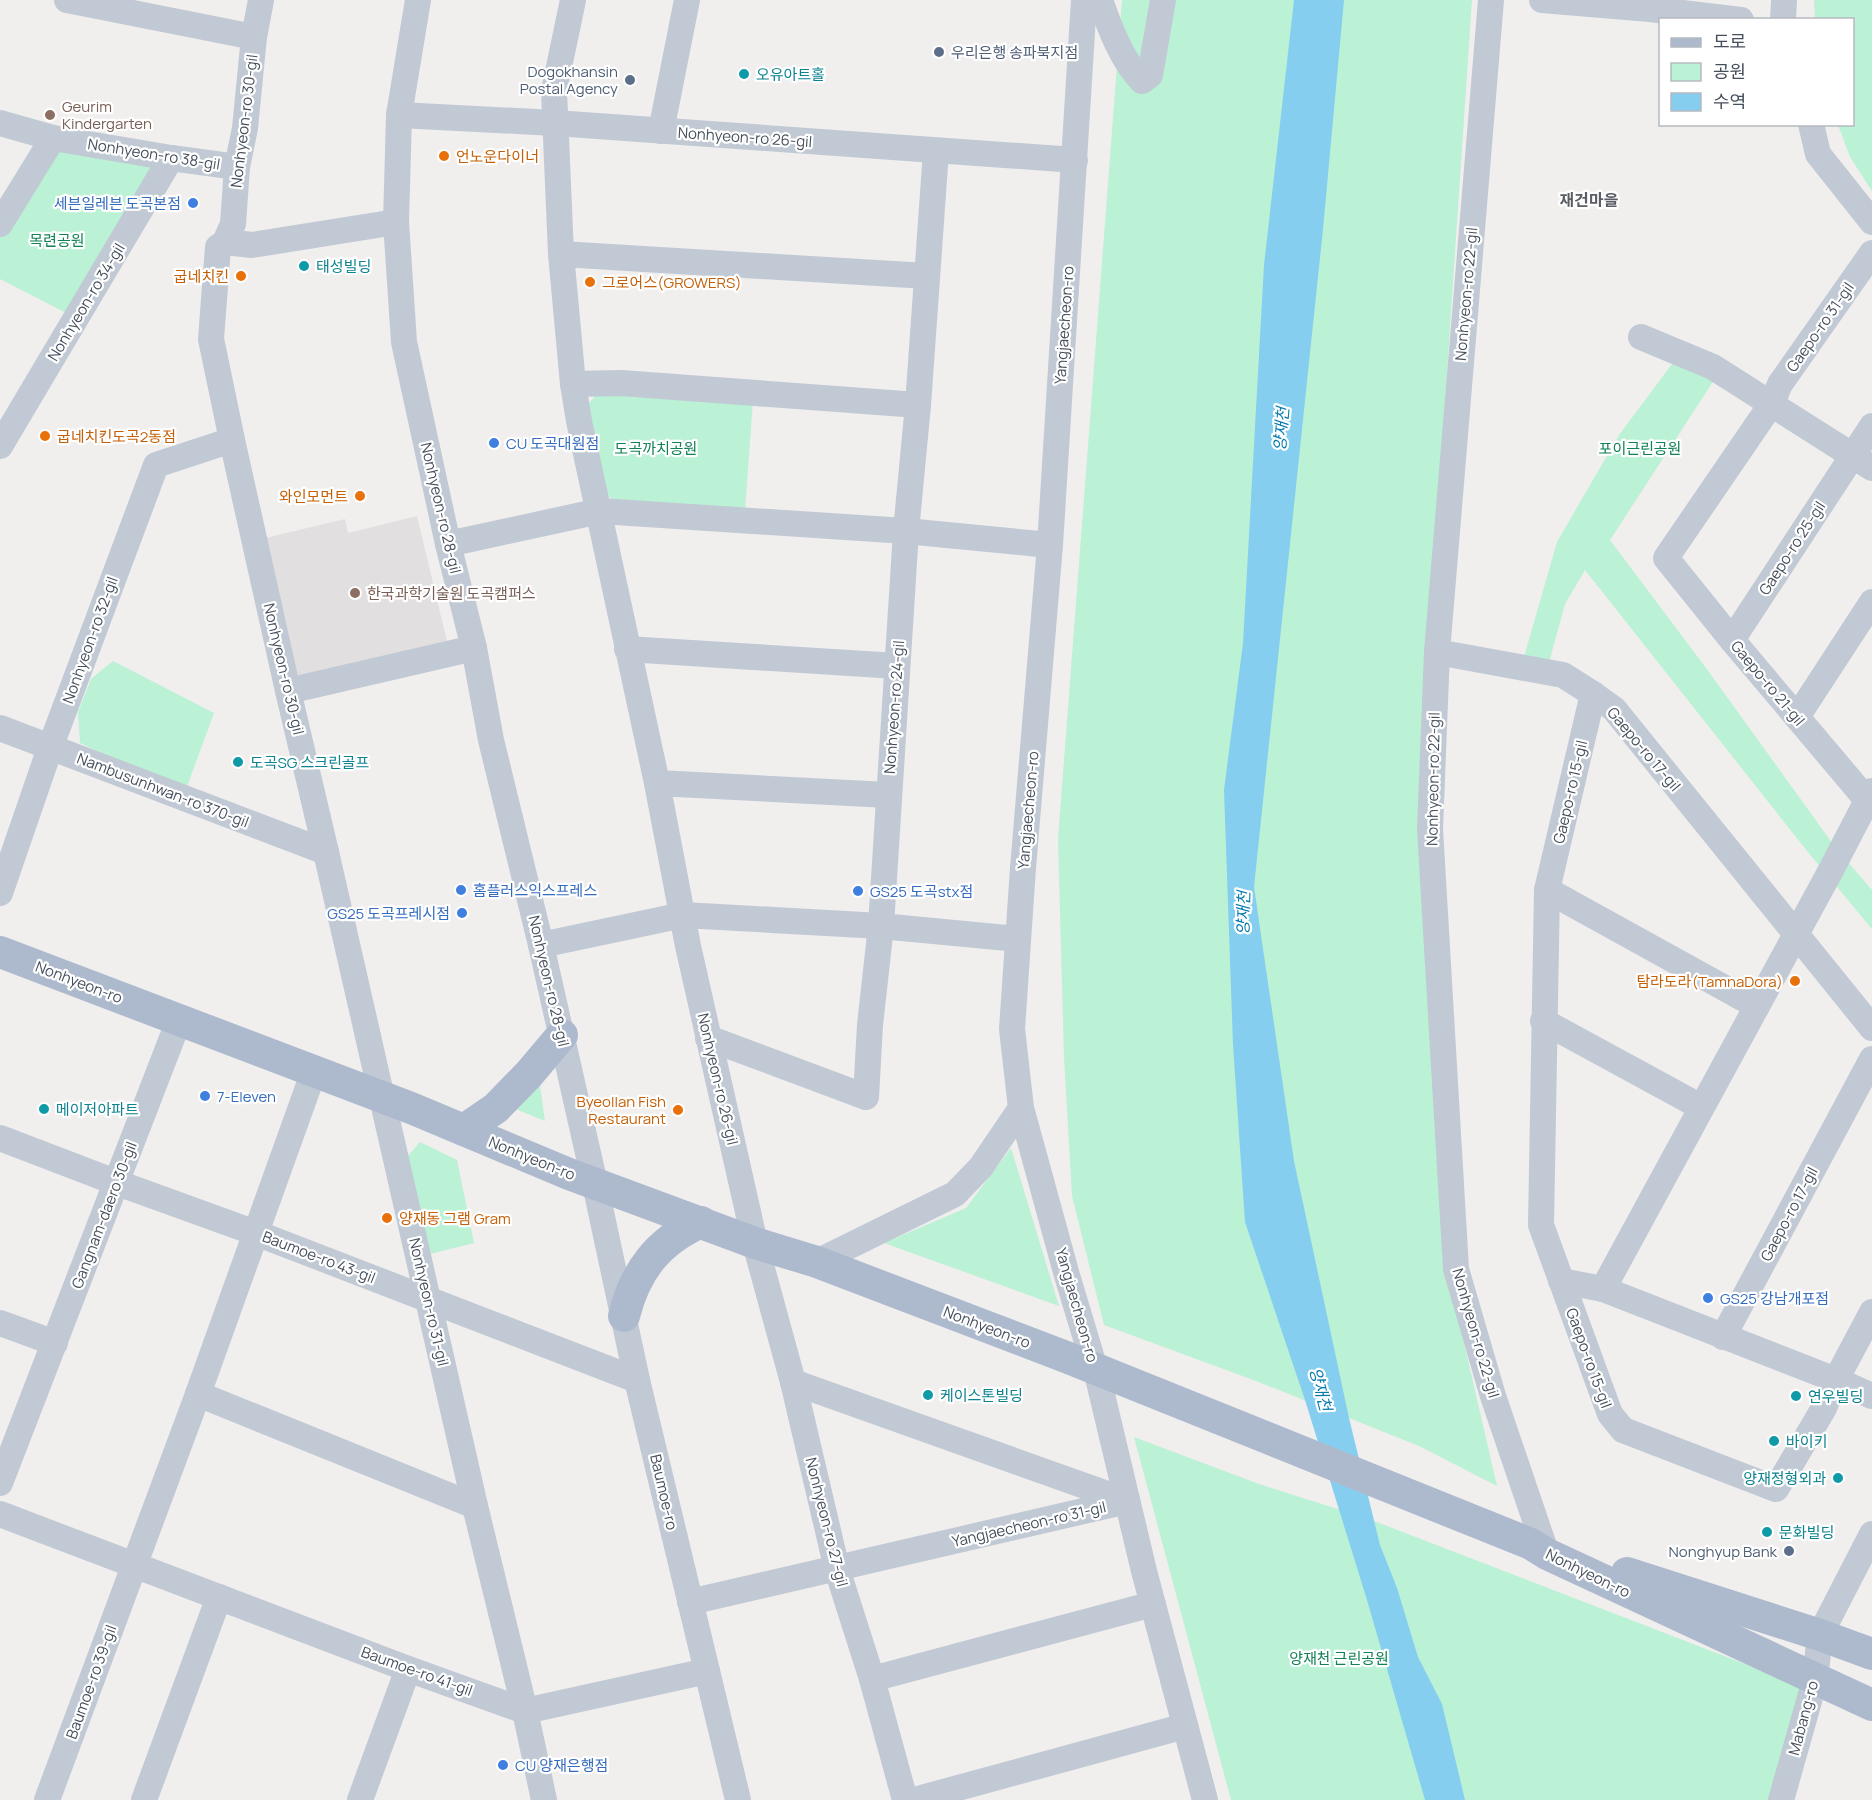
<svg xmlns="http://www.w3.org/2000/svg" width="1872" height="1800" viewBox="0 0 1872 1800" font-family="Manrope,'Noto Sans KR',sans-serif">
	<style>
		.education { fill: #e2dfe0 }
		.green { fill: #bbf1d5 }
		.water { fill: #86ceef }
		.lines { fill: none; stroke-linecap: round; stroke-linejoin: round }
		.minor { stroke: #c1c9d4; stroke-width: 26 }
		.major { stroke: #adbace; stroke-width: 32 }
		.service-dot { fill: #5c6f8a; stroke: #fff; stroke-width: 2 }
		.culture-dot { fill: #0f9aa8; stroke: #fff; stroke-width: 2 }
		.education-dot { fill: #8d6e63; stroke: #fff; stroke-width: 2 }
		.food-dot { fill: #e8710a; stroke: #fff; stroke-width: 2 }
		.shop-dot { fill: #3f7fe0; stroke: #fff; stroke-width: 2 }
		.labels { text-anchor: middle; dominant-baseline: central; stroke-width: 4.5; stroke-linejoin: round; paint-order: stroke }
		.service-label { font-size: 15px; fill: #4e5e75; stroke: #fff; text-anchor: end }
		.culture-label { font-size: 15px; fill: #0d838f; stroke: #fff; text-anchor: start }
		.education-label { font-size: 15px; fill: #785e54; stroke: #fff; text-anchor: start }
		.street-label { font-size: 15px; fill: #464f5c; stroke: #fff }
		.food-label { font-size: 15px; fill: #c56008; stroke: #fff; text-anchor: start }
		.shop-label { font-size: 15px; fill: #366cbe; stroke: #fff; text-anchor: start }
		.park-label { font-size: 15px; fill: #138156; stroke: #fff }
		.neighbourhood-label { font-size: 16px; font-weight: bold; fill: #5b5e64; stroke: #fff }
		.water-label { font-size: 16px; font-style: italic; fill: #077aae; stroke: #fff }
	</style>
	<rect width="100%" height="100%" fill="#f1eeee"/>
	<polygon class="education" points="417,516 448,646 296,683 261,539 345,519 348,533"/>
	<g class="green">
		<polygon points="1122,0 1472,0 1444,416 1423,798 1462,1334 1497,1486 1419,1446 1256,1381 1104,1325 1072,1196 1064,1057 1058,839"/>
		<polygon points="1814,0 1872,0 1872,191 1850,157 1838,125 1852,124 1852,20 1815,19"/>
		<polygon points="53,138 171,158 76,318 0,279 0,224"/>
		<polygon points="1675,360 1716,377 1610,540 1709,672 1835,847 1872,890 1872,929 1807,851 1585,570 1565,604 1548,666 1522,664 1557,542 1619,435"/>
		<polygon points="602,388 753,401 745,510 612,499 606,494 584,409"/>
		<polygon points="113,661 214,713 185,792 80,743 78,712 91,679"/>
		<polygon points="539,1079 545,1121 513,1108"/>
		<polygon points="420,1142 457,1160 474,1243 426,1255 407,1157"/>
		<polygon points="1011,1148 1059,1306 884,1243 966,1208"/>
		<polygon points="1134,1437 1259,1484 1369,1519 1802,1686 1770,1800 1231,1800"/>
	</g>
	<polygon class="water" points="1294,0 1344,0 1323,229 1254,887 1294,1161 1349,1418 1380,1545 1397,1588 1418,1657 1442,1704 1465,1800 1425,1800 1367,1600 1305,1400 1245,1222 1233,1045 1224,790 1243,643 1264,265"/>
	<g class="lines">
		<g class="minor">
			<polyline points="67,0 254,37"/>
			<polyline points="261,0 254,37 245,128 237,167 233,224 225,242 218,247 211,339 232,440 288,691 326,852 475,1506 525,1711 544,1800"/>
			<polyline points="418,0 399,115 396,222 404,342 448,544 474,648 491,740 541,945 595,1184 637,1380 738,1800"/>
			<polyline points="573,0 554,91 561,254 573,384 579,421 657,783 688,946 755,1243 793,1382 837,1569 872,1679 905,1800"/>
			<polyline points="1084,0 1050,545 1023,868 1012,1029 1021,1108 1066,1272 1099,1382 1144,1571 1205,1800"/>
			<path d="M1100 0C1109 26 1122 61 1142 81L1150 75 1163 0"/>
			<polyline points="1491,0 1437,652 1430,829 1456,1269 1493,1396 1544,1546"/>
			<polyline points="1542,0 1650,9 1741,20"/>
			<polyline points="1783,20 1784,0"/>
			<polyline points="399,115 555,123 1075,160"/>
			<polyline points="0,123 53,138 171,158 237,167"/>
			<polyline points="1811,124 1818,154 1872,222"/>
			<polyline points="661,131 687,0"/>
			<polyline points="0,224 53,138"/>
			<polyline points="225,242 252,245 396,222"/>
			<polyline points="1872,253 1780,384 1772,403 1666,558 1732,640 1872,806"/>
			<polyline points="561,254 927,276"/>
			<polyline points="1641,337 1713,367 1872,468"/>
			<polyline points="573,384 621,383 918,405"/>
			<polyline points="0,446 171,158"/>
			<polyline points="448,544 600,511 906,531 1050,545"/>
			<polyline points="1732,640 1872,426"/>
			<polyline points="627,649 897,666"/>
			<polyline points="1437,652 1563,675 1593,694 1614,709 1872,1028"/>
			<polyline points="288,691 474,648"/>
			<polyline points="1593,694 1547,890 1541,1225 1610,1414 1623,1430 1776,1489 1824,1408 1836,1380 1872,1312"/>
			<polyline points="1797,717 1872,602"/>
			<polyline points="0,728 326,852"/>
			<polyline points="657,783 888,795"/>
			<polyline points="1547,890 1757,1006"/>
			<polyline points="0,893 50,748 156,465 232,440"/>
			<polyline points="541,945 683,915 881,926 1018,939"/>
			<polyline points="1543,1021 1701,1107"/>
			<polyline points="708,1038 866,1097 870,1025 881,926 906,531 918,405 936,151"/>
			<polyline points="0,1138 115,1182 256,1233 637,1380"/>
			<polyline points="817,1262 955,1194 981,1167 1021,1108"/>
			<polyline points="1561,1281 1603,1289 1836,1380 1872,1396"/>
			<polyline points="1603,1289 1831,870 1872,791"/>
			<polyline points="0,1323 55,1343"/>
			<polyline points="1723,1337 1872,1059"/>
			<polyline points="793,1382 1127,1501"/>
			<polyline points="198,1394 475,1506"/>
			<polyline points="0,1483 179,1020"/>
			<polyline points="0,1514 408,1669 525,1711 707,1671"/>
			<polyline points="690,1602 1127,1501"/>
			<polyline points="872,1679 1153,1604"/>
			<polyline points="47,1800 198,1394 314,1071"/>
			<polyline points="144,1800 219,1597"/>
			<polyline points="360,1800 408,1669"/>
			<polyline points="914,1800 1185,1726"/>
			<polyline points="1781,1800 1815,1680 1820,1635 1872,1534"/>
		</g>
		<g class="major">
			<polyline points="0,952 411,1108 569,1174 755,1243 817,1262 1066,1357 1531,1544 1547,1554 1872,1705"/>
			<polyline points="464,1130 496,1108 529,1074 562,1035"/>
			<path d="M624 1316C635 1271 658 1241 701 1222"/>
			<polyline points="1627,1573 1820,1635 1872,1654"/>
		</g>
	</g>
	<g class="service-dot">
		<circle cx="939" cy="52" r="6"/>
		<circle cx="630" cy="80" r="6"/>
		<circle cx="1789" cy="1551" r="6"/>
	</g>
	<g class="culture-dot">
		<circle cx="744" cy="74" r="6"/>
		<circle cx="304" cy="266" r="6"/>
		<circle cx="238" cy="762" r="6"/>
		<circle cx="44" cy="1109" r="6"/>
		<circle cx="928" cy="1395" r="6"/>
		<circle cx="1796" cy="1396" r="6"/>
		<circle cx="1774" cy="1441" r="6"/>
		<circle cx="1838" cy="1478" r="6"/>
		<circle cx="1767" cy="1532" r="6"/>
	</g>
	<g class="education-dot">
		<circle cx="50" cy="115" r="6"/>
		<circle cx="355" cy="593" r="6"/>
	</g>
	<g class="food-dot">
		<circle cx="444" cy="156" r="6"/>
		<circle cx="241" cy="276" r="6"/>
		<circle cx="590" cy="282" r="6"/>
		<circle cx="45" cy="436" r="6"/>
		<circle cx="360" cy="496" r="6"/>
		<circle cx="1795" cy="981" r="6"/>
		<circle cx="678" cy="1110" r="6"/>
		<circle cx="387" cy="1218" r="6"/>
	</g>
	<g class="shop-dot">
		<circle cx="193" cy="203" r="6"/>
		<circle cx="494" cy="443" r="6"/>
		<circle cx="461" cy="890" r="6"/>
		<circle cx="858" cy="891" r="6"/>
		<circle cx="462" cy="913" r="6"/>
		<circle cx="205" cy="1096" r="6"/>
		<circle cx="1708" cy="1298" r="6"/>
		<circle cx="503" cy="1765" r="6"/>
	</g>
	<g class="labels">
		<g class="service-label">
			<text x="951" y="52" text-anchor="start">우리은행 송파북지점</text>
			<text x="618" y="71">Dogokhansin<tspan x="618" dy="17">Postal Agency</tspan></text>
			<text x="1777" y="1551">Nonghyup Bank</text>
		</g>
		<g class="culture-label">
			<text x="756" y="74">오유아트홀</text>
			<text x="316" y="266">태성빌딩</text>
			<text x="250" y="762">도곡SG 스크린골프</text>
			<text x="56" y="1109">메이저아파트</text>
			<text x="940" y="1395">케이스톤빌딩</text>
			<text x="1808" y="1396">연우빌딩</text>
			<text x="1786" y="1441">바이키</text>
			<text x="1826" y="1478" text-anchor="end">양재정형외과</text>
			<text x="1779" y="1532">문화빌딩</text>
		</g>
		<g class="education-label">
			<text x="62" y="106">Geurim<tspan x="62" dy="17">Kindergarten</tspan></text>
			<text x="367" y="593">한국과학기술원 도곡캠퍼스</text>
		</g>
		<g class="street-label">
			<text transform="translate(244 121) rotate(-83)">Nonhyeon-ro 30-gil</text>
			<text transform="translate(745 137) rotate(4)">Nonhyeon-ro 26-gil</text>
			<text transform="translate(154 154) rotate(9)">Nonhyeon-ro 38-gil</text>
			<text transform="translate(1466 294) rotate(-85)">Nonhyeon-ro 22-gil</text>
			<text transform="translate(86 302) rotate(-59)">Nonhyeon-ro 34-gil</text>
			<text transform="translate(1064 325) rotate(-86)">Yangjaecheon-ro</text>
			<text transform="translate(1820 327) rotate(-55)">Gaepo-ro 31-gil</text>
			<text transform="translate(441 508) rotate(77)">Nonhyeon-ro 28-gil</text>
			<text transform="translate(1792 548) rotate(-57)">Gaepo-ro 25-gil</text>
			<text transform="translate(90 640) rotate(-70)">Nonhyeon-ro 32-gil</text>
			<text transform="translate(284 669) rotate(77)">Nonhyeon-ro 30-gil</text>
			<text transform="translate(1768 683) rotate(50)">Gaepo-ro 21-gil</text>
			<text transform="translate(894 707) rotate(-86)">Nonhyeon-ro 24-gil</text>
			<text transform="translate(1644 749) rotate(50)">Gaepo-ro 17-gil</text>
			<text transform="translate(1433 779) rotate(-89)">Nonhyeon-ro 22-gil</text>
			<text transform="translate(163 790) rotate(21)">Nambusunhwan-ro 370-gil</text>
			<text transform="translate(1570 792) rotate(-77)">Gaepo-ro 15-gil</text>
			<text transform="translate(1028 810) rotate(-85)">Yangjaecheon-ro</text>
			<text transform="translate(549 981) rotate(77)">Nonhyeon-ro 28-gil</text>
			<text transform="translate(79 982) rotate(21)">Nonhyeon-ro</text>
			<text transform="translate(718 1079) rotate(77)">Nonhyeon-ro 26-gil</text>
			<text transform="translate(532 1158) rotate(22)">Nonhyeon-ro</text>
			<text transform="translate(1789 1214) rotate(-62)">Gaepo-ro 17-gil</text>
			<text transform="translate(104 1215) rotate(-69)">Gangnam-daero 30-gil</text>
			<text transform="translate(319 1257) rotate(21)">Baumoe-ro 43-gil</text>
			<text transform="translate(429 1302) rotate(77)">Nonhyeon-ro 31-gil</text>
			<text transform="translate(1077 1305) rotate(74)">Yangjaecheon-ro</text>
			<text transform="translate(987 1327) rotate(21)">Nonhyeon-ro</text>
			<text transform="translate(1476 1333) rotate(74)">Nonhyeon-ro 22-gil</text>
			<text transform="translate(1589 1358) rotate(70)">Gaepo-ro 15-gil</text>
			<text transform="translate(664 1492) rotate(77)">Baumoe-ro</text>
			<text transform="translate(827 1522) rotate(76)">Nonhyeon-ro 27-gil</text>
			<text transform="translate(1029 1524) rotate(-13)">Yangjaecheon-ro 31-gil</text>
			<text transform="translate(1588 1573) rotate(26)">Nonhyeon-ro</text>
			<text transform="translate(417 1671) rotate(20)">Baumoe-ro 41-gil</text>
			<text transform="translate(91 1682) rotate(-70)">Baumoe-ro 39-gil</text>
			<text transform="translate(1803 1718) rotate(-75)">Mabang-ro</text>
		</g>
		<g class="food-label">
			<text x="456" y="156">언노운다이너</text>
			<text x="229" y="276" text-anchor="end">굽네치킨</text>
			<text x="602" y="282">그로어스(GROWERS)</text>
			<text x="57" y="436">굽네치킨도곡2동점</text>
			<text x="348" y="496" text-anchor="end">와인모먼트</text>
			<text x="1783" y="981" text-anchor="end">탐라도라(TamnaDora)</text>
			<text x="666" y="1101" text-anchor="end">Byeollan Fish<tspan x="666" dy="17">Restaurant</tspan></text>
			<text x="399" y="1218">양재동 그램 Gram</text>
		</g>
		<g class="shop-label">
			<text x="181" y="203" text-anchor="end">세븐일레븐 도곡본점</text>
			<text x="506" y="443">CU 도곡대원점</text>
			<text x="473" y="890">홈플러스익스프레스</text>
			<text x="870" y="891">GS25 도곡stx점</text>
			<text x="450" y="913" text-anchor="end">GS25 도곡프레시점</text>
			<text x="217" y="1096">7-Eleven</text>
			<text x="1720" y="1298">GS25 강남개포점</text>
			<text x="515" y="1765">CU 양재은행점</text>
		</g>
		<g class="park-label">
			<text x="57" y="240">목련공원</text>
			<text x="656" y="448">도곡까치공원</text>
			<text x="1640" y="448">포이근린공원</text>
			<text x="1339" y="1658">양재천 근린공원</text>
		</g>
		<g class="neighbourhood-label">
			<text x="1589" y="200">재건마을</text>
		</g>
		<g class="water-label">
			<text transform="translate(1281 429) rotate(-85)">양재천</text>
			<text transform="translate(1243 913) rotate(-89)">양재천</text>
			<text transform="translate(1321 1389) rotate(75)">양재천</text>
		</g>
	</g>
	<rect x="1659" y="18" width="195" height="108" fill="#ffffff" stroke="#b5b9be" stroke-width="1.5"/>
	<rect x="1671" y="38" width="30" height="9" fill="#adbace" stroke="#b5b9be" stroke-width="1.5"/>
	<text x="1713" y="48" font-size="18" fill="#464f5c">도로</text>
	<rect x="1671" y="63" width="30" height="18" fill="#bbf1d5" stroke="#b5b9be" stroke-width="1.5"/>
	<text x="1713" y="78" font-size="18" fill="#464f5c">공원</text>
	<rect x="1671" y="93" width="30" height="18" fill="#86ceef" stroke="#b5b9be" stroke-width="1.5"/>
	<text x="1713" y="108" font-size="18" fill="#464f5c">수역</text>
</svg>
